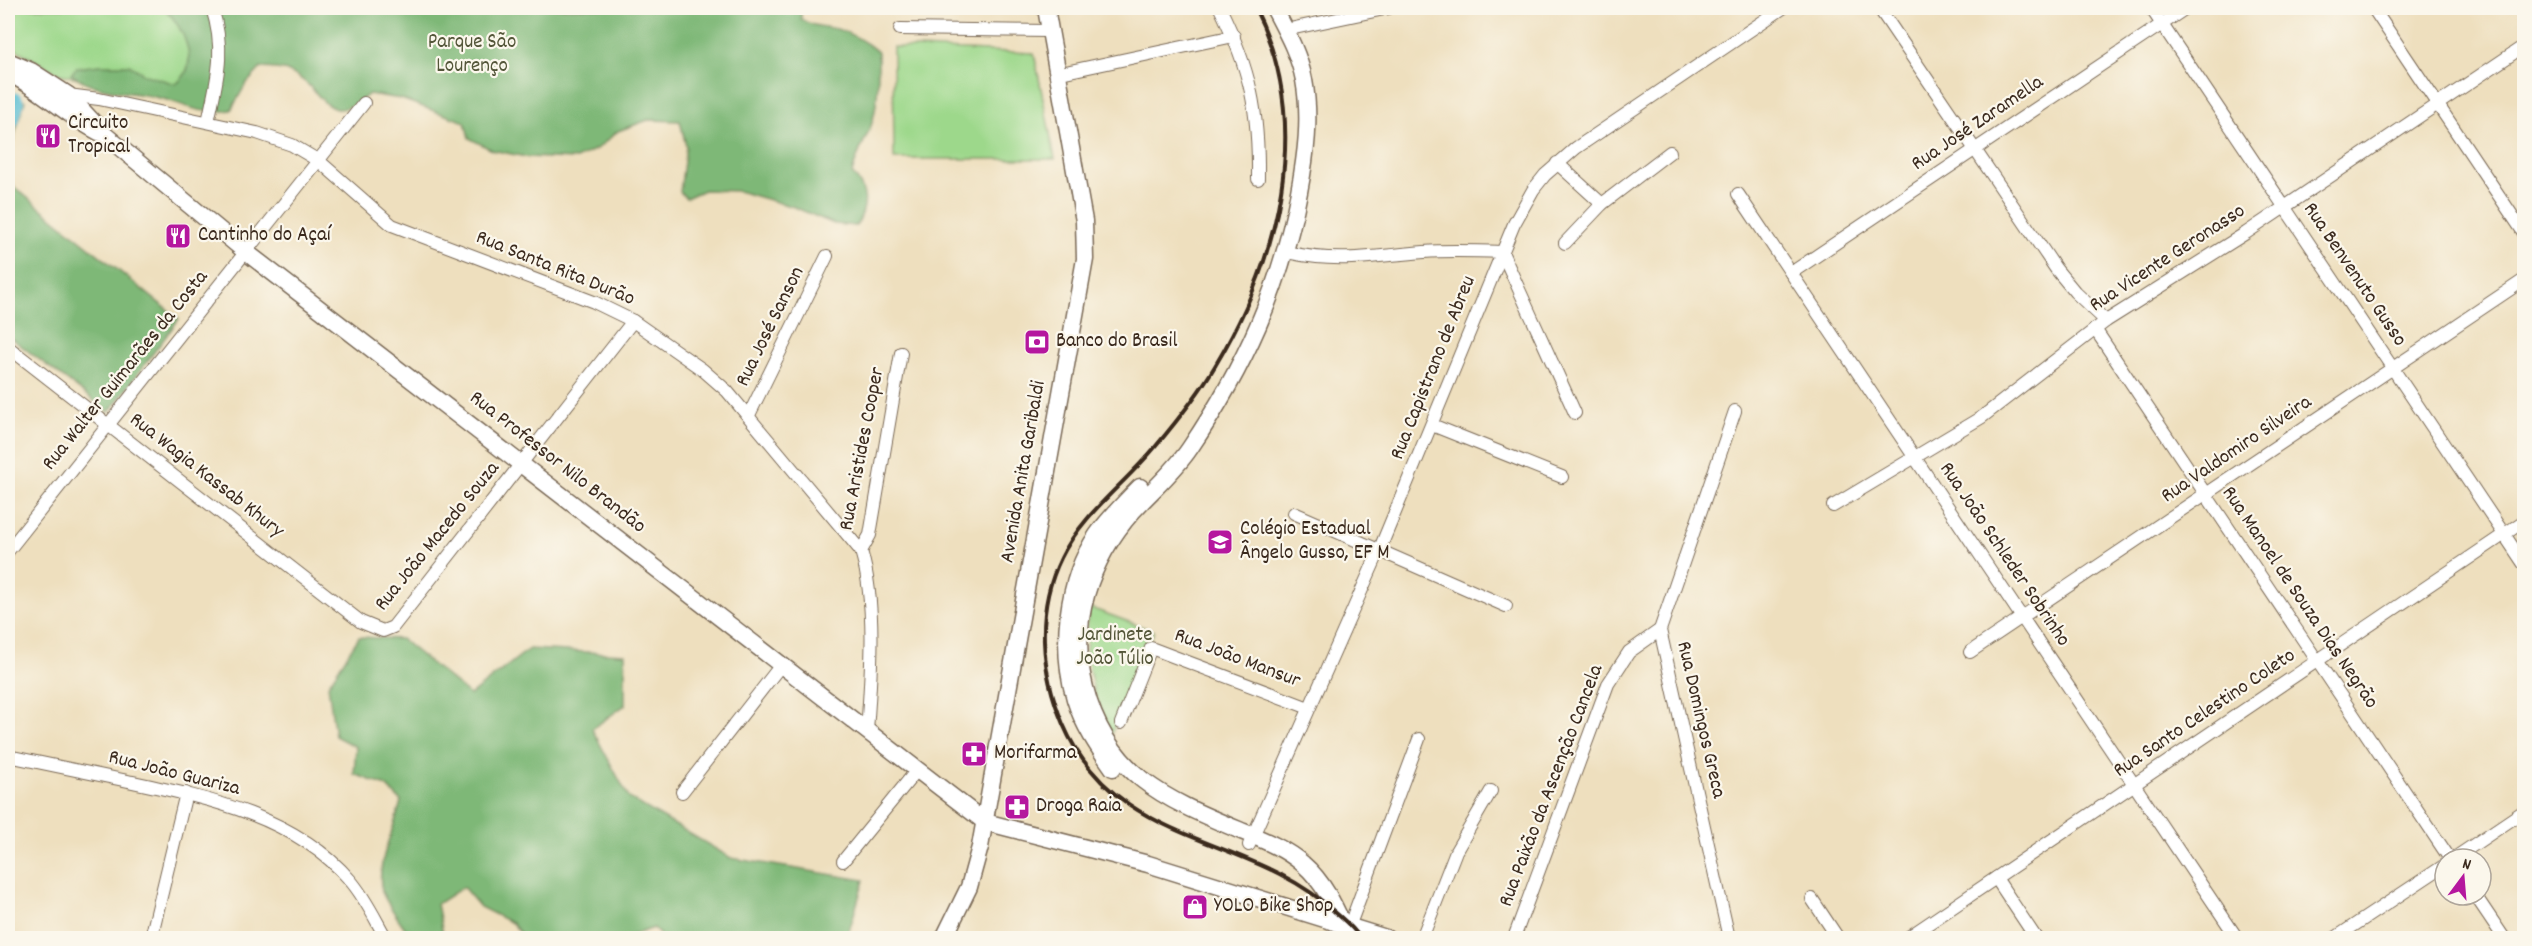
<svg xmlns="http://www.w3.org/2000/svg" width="2532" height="946" viewBox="0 0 2532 946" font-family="Dekko,sans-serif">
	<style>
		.green { fill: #9dd88b; stroke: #6c8154; stroke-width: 1.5 }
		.forest { fill: #7eb877; stroke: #5c714a; stroke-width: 1.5 }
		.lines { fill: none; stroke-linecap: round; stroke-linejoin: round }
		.river { stroke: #53bbd1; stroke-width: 22 }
		.minor-casing { stroke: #7a6956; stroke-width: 14 }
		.major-casing { stroke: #7a6956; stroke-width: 19 }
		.minor { stroke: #fff; stroke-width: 12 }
		.major { stroke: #fff; stroke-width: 16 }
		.rail { stroke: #3b2a1e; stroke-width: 4 }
		.labels { text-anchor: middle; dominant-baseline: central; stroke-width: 4.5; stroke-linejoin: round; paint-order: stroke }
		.park-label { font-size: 21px; fill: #545639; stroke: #fbf7ec }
		.poi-label { font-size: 21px; fill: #3b2a1e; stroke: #fbf7ec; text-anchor: start }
		.street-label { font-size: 21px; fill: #3b2a1e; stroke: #fbf7ec }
	</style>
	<rect width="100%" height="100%" fill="#fbf7ec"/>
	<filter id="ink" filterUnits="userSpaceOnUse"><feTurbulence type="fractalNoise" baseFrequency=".0167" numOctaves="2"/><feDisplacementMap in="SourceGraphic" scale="12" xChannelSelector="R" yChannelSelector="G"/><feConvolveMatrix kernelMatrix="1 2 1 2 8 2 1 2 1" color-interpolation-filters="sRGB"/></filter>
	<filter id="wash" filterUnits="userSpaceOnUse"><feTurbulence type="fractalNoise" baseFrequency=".008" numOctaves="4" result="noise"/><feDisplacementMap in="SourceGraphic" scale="24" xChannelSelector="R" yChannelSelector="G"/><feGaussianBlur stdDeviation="1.35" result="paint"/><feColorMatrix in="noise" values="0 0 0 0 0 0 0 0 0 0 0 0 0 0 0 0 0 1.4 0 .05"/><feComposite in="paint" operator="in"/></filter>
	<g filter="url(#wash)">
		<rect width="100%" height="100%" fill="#eedfbe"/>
		<g class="green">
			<polygon points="8,8 741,8 250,51 231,110 59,74 8,45"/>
			<polygon points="893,47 1034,53 1055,159 894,159"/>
			<polygon points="1088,607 1154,631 1111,735 1094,693 1086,653"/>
		</g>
		<g class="forest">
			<path d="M164 8H801V19C813 27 823 26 837 29 853 34 865 41 878 52 878 77 879 102 871 126 864 142 856 156 852 173 868 191 868 206 856 226L834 224 794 207 738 191 704 190 686 198 680 192 686 146 680 121 648 120 618 131 598 148 576 159 526 157 492 150 469 138 465 122 401 99 369 94C322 132 327 88 289 72 282 68 270 69 261 68L246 84 231 110C196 116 185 103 155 97 122 90 101 94 71 74L76 68 100 65H129L146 75 176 84C203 64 182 26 164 8Z"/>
			<polygon points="8,93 25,101 8,157"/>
			<polygon points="8,182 179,319 109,412 8,336"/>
			<path d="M359 637 401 639 470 695 529 649 625 654V705L592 729 629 798 731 858 864 880 847 938H662L654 928 624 938H524L512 923 480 907 463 887 437 904 443 934 451 938H412C405 928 385 902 382 891 375 863 395 829 401 801L386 786 354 774 356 747 335 736 328 685Z"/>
		</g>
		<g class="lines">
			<polyline class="river" points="8,119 13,103"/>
		</g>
	</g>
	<g filter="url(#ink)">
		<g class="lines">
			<g class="minor-casing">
				<g id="minor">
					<path d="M1220 8C1250 69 1259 110 1258 179"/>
					<polyline points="1879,8 2056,269 2075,292 2106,321"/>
					<polyline points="2151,8 2524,564"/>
					<polyline points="2373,8 2524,233"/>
					<polyline points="900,29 1049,31"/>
					<polyline points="1285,30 1389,8"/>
					<polyline points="1056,74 1234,36"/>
					<path d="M68 95 99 99 257 133 292 145 319 161 392 225 594 302 633 321 703 370 727 391 861 551C877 604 871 676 867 731"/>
					<path d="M208 122C217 79 226 52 212 8"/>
					<polyline points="1557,163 1602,204"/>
					<polyline points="1738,194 2237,938"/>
					<polyline points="1565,243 1602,204 1670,152"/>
					<path d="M1286 252C1339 264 1372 256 1424 252 1450 250 1476 251 1502 252L1575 413"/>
					<polyline points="1791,273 2186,8"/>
					<polyline points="2095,329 2450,859"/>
					<polyline points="8,347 361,622 383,631 393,627 633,321"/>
					<polyline points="749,415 827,256"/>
					<polyline points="1432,425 1562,477"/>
					<polyline points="1833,506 1982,417 2106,321 2246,233 2524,46"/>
					<polyline points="1294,513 1506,606"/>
					<polyline points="8,551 364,103"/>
					<polyline points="861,551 870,535 901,353"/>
					<polyline points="1970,652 2524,280"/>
					<polyline points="1121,723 1151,648 1309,708"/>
					<path d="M8 756C48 764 88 773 128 781 207 798 295 816 350 880 365 897 375 919 386 938"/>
					<polyline points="682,792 781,665"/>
					<polyline points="1249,845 1379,551 1514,224 1533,190 1545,175 1576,148 1783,8"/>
					<polyline points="2453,859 2524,811"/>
					<polyline points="843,861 917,770"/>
					<polyline points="1996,878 2036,938"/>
					<polyline points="2475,895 2504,938"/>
					<polyline points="1812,899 1838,938"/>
					<polyline points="1349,927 1419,739"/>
					<polyline points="151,938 186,793"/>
					<polyline points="1422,938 1456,851 1491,791"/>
					<polyline points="1514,938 1608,684 1629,652 1660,630"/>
					<polyline points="1729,938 1660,630 1735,411"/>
					<polyline points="1907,938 2524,521"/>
					<polyline points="2335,938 2445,865"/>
				</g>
			</g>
			<g class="major-casing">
				<g id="major">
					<path d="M1274 8C1286 31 1299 54 1304 80 1311 118 1306 155 1299 192 1281 287 1244 368 1190 448 1174 472 1152 490 1133 511 1090 560 1068 623 1085 688 1107 774 1164 799 1239 830 1261 839 1285 848 1303 864 1323 881 1334 905 1345 929"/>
					<polyline points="8,61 31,71 68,95 105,135 246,252 985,822 1148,864 1386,938"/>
					<path d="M8 73C41 88 65 115 99 132"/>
					<path d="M1113 768C1098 747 1083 725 1075 699 1060 647 1066 581 1097 535 1109 518 1125 502 1140 487"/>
					<polyline points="944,938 969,887 980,847 1085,259 1084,221 1046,8"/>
				</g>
			</g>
			<use href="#minor" class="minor"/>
			<use href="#major" class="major"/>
			<path class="rail" d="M1255 8C1314 124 1279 259 1215 366 1198 395 1177 421 1156 446 1125 484 1082 514 1061 558 1035 611 1041 672 1063 724 1116 849 1251 832 1336 913 1345 921 1354 928 1360 938"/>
		</g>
	</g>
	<defs>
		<g id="restaurant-square" transform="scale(1.35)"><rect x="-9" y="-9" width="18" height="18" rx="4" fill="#b5179e" stroke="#fbf7ec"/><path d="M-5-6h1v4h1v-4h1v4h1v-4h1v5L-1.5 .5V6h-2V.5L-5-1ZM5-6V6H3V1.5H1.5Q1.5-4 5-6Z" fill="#fff"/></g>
		<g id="bank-square" transform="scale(1.35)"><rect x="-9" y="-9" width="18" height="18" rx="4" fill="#b5179e" stroke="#fbf7ec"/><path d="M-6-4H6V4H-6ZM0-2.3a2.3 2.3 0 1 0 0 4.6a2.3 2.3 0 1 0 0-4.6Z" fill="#fff"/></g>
		<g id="school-square" transform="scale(1.35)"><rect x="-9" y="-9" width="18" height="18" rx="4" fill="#b5179e" stroke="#fbf7ec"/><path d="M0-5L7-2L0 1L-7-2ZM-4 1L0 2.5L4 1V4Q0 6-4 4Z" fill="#fff"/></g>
		<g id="pharmacy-square" transform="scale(1.35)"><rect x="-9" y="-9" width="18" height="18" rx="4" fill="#b5179e" stroke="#fbf7ec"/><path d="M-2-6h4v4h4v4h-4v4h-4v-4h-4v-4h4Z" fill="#fff"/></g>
		<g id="shop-square" transform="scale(1.35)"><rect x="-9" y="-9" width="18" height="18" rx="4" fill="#b5179e" stroke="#fbf7ec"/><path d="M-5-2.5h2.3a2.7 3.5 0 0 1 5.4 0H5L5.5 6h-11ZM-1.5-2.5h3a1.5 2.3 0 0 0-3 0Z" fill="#fff"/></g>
	</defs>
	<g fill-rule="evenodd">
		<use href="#restaurant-square" x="48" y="136"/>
		<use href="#restaurant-square" x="178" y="236"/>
		<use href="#bank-square" x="1037" y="342"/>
		<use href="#school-square" x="1220" y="542"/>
		<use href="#pharmacy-square" x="974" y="754"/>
		<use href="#pharmacy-square" x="1017" y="807"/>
		<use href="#shop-square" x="1195" y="907"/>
	</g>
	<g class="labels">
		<g class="park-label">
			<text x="472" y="43">Parque São<tspan x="472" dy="24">Lourenço</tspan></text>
			<text x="1115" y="636">Jardinete<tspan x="1115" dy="24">João Túlio</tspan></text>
		</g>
		<g class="poi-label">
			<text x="68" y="124">Circuito<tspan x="68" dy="24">Tropical</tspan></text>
			<text x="198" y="236">Cantinho do Açaí</text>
			<text x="1056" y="342">Banco do Brasil</text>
			<text x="1240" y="530">Colégio Estadual<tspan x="1240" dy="24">Ângelo Gusso, EF M</tspan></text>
			<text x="994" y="754">Morifarma</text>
			<text x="1036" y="807">Droga Raia</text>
			<text x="1214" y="907">YOLO Bike Shop</text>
		</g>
		<g class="street-label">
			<text transform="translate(1978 124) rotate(-34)">Rua José Zaramella</text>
			<text transform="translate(2168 259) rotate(-33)">Rua Vicente Geronasso</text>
			<text transform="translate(555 269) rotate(22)">Rua Santa Rita Durão</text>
			<text transform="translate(2354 275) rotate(56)">Rua Benvenuto Gusso</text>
			<text transform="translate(771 327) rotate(-64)">Rua José Sanson</text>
			<text transform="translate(1434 368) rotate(-68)">Rua Capistrano de Abreu</text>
			<text transform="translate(126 371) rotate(-51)">Rua Walter Guimarães da Costa</text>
			<text transform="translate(863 449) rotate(-79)">Rua Aristides Cooper</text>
			<text transform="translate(2237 450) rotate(-34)">Rua Valdomiro Silveira</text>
			<text transform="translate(557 463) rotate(38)">Rua Professor Nilo Brandão</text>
			<text transform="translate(1024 472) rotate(-80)">Avenida Anita Garibaldi</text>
			<text transform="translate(206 476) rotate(38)">Rua Wagia Kassab Khury</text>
			<text transform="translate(438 537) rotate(-51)">Rua João Macedo Souza</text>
			<text transform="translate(2004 555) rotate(56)">Rua João Schleder Sobrinho</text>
			<text transform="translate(2299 598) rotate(56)">Rua Manoel de Souza Dias Negrão</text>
			<text transform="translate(1237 659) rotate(21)">Rua João Mansur</text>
			<text transform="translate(2205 714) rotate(-34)">Rua Santo Celestino Coleto</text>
			<text transform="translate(1700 720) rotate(77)">Rua Domingos Greca</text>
			<text transform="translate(174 774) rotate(14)">Rua João Guariza</text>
			<text transform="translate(1552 786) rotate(-69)">Rua Paixão da Ascenção Cancela</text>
		</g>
	</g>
	<rect width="2532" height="946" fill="none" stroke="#fbf7ec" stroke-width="30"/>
	<g transform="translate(2463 877) rotate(16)"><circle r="28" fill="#fbf7ec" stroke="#aea59a" stroke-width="1.5"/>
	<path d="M0-4.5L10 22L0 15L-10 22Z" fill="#b5179e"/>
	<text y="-9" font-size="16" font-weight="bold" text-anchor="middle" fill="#3b2a1e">N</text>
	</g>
</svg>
